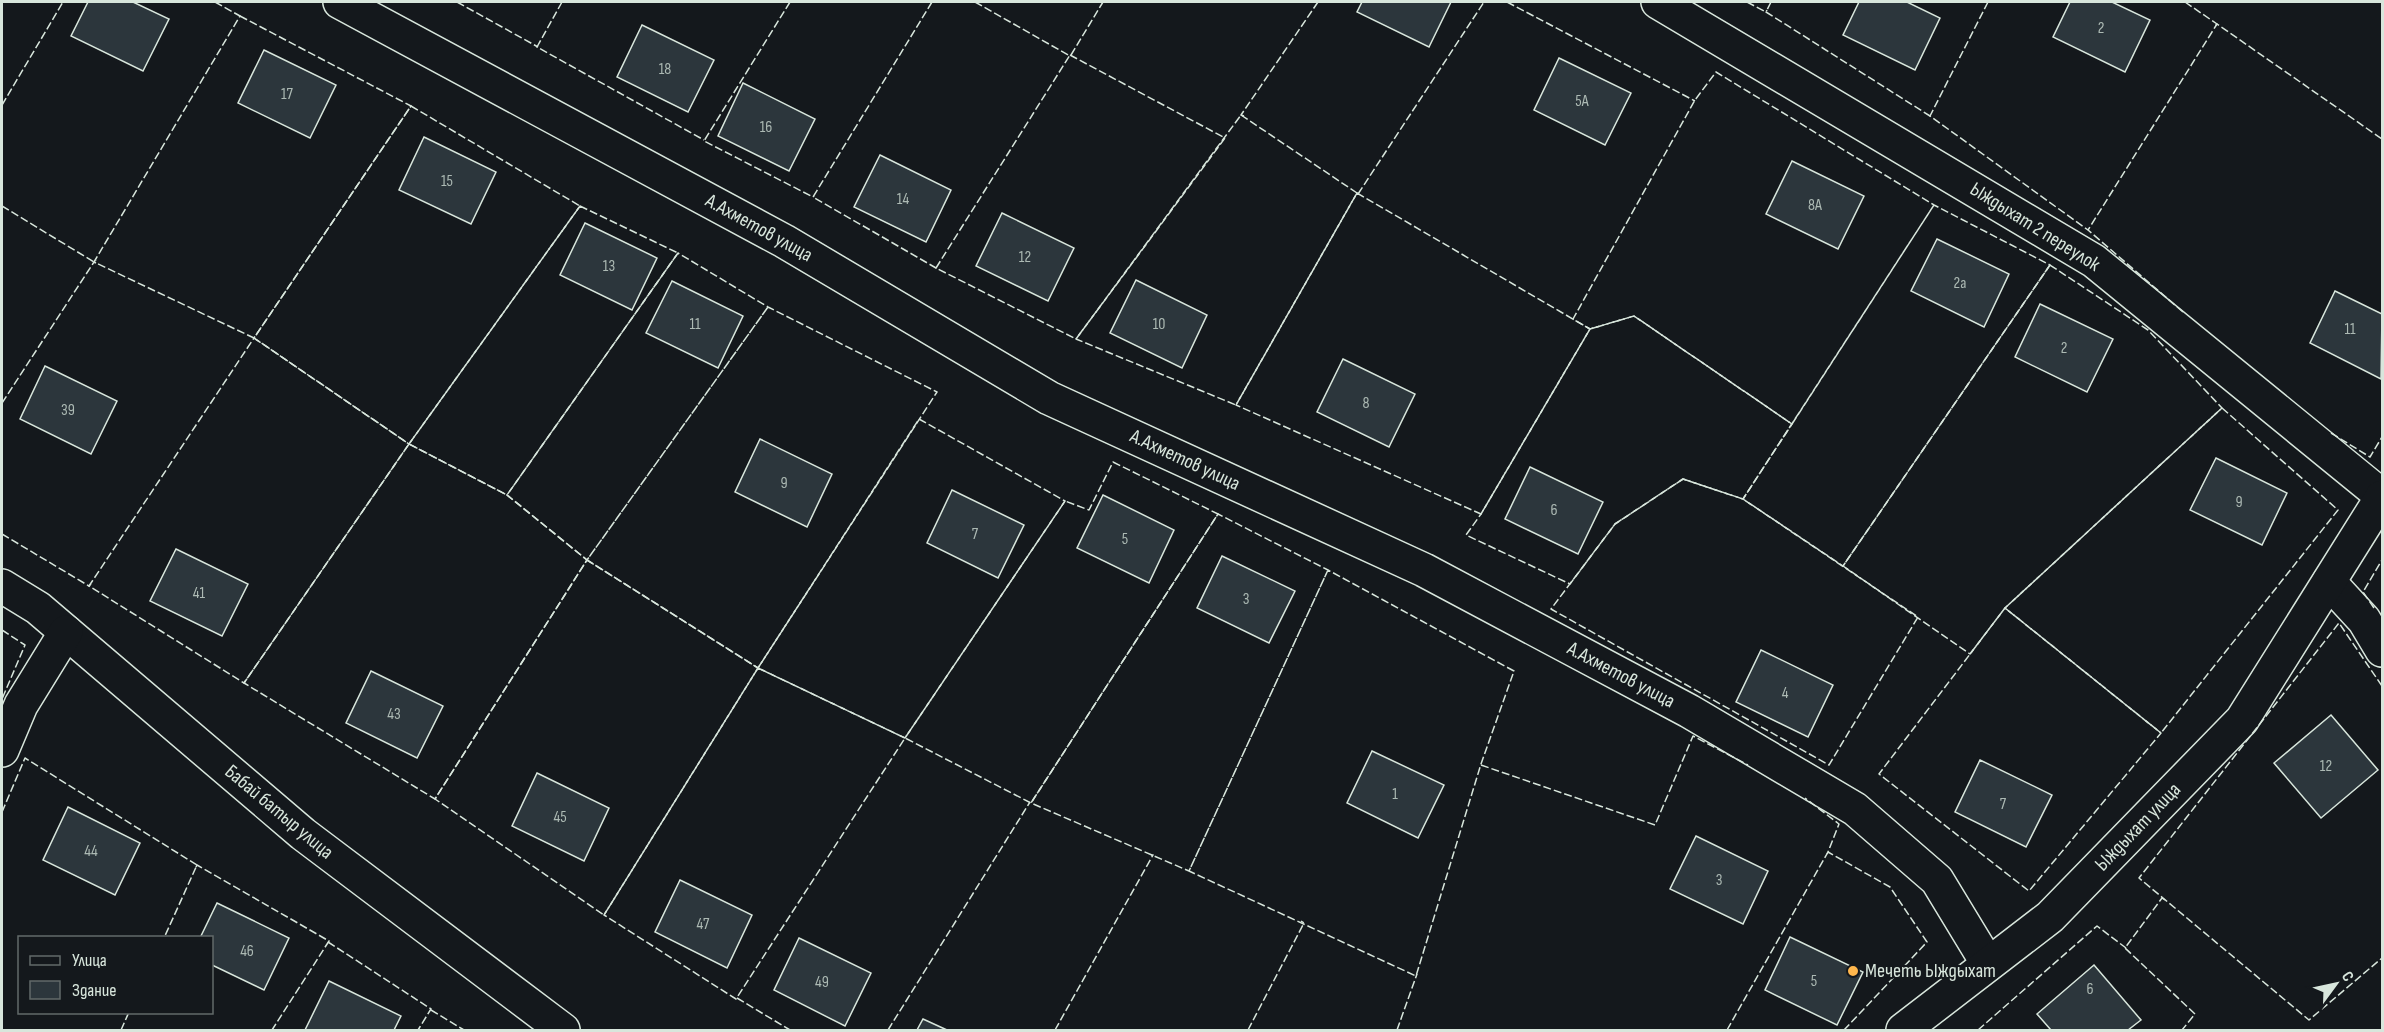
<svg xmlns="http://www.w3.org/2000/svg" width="2384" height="1032" viewBox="0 0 2384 1032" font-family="'Sofia Sans Condensed',sans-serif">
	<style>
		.building { fill: #2c363c; stroke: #d8e6dc; stroke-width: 1.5 }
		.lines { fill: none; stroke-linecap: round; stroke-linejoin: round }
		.minor-casing { stroke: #d8e6dc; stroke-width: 36 }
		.minor { stroke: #14181c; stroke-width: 33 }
		.fence { stroke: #d8e6dc; stroke-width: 1.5; stroke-dasharray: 8 3; stroke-linecap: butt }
		.poi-dot { fill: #ffb74d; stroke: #14181c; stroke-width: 2 }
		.labels { text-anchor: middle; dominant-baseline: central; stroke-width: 4.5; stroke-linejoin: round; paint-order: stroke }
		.number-label { font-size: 16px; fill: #adbab4 }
		.street-label { font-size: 20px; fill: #d8e6dc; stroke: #14181c }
		.poi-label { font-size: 20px; fill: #d8e6dc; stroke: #14181c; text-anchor: start }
	</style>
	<rect width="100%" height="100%" fill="#14181c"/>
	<g class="building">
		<polygon points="88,2 133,2 169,19 143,71 71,36"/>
		<polygon points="1362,2 1451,2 1429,47 1357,12"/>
		<polygon points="1859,2 1907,2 1940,18 1915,70 1843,35"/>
		<polygon points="2070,2 2112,2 2150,20 2125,72 2053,37"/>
		<polygon points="642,25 714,60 688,112 617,77"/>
		<polygon points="264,50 336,85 310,138 238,103"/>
		<polygon points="1559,58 1631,93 1605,145 1534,110"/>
		<polygon points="743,83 815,119 789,171 718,136"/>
		<polygon points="424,137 496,172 471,224 399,190"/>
		<polygon points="880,155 951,190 926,242 854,207"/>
		<polygon points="1792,161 1864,196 1838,249 1766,214"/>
		<polygon points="1002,213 1074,248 1048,301 976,266"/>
		<polygon points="585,223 657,258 632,310 560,275"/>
		<polygon points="1937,239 2009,274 1984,327 1911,291"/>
		<polygon points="1136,280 1207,315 1182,368 1110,333"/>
		<polygon points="672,281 743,316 718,368 646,333"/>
		<polygon points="2335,291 2382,314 2381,379 2310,343"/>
		<polygon points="2040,304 2113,339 2087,392 2015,357"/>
		<polygon points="1343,359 1415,394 1389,447 1317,412"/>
		<polygon points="45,366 117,401 91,454 20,419"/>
		<polygon points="760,439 832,474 807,527 735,492"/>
		<polygon points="2216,458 2287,493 2262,545 2190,510"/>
		<polygon points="1530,467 1603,502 1578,554 1505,519"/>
		<polygon points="952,490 1024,525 998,578 927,543"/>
		<polygon points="1103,495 1174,530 1149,583 1077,548"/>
		<polygon points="176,549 248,584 222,636 150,601"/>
		<polygon points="1222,556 1295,591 1269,643 1197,608"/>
		<polygon points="1761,650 1833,685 1808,737 1736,702"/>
		<polygon points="371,671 443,706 417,758 346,723"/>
		<polygon points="2331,715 2378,770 2321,818 2274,763"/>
		<polygon points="1372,751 1444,785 1418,838 1347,803"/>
		<polygon points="1980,760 2052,795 2026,847 1955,812"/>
		<polygon points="537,773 609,808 584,861 512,826"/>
		<polygon points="68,807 140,843 115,895 43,860"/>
		<polygon points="1696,836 1768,871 1743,924 1670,889"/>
		<polygon points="680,880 752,915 727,968 655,932"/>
		<polygon points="217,903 289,938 264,990 212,965 212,938 200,938"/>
		<polygon points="1790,937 1863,972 1837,1025 1765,990"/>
		<polygon points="799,938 871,973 845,1026 774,990"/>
		<polygon points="2094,965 2141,1020 2128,1030 2051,1030 2037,1014"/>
		<polygon points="329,981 401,1016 394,1030 305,1030"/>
		<polygon points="923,1019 947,1030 917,1030"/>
	</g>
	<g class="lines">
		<g class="minor-casing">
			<g id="minor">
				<polyline points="340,2 784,241 1049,398 1424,570 1689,711 1855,809 1937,880 1988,964"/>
				<polyline points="1658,2 2094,261 2382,496"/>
				<polyline points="2329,582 2364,620 2382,650"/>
				<polyline points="2,586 38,608 303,834 563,1030"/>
				<polyline points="2,750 21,705 66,632"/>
				<polyline points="1903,1030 2050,917 2242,720 2382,497"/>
			</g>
		</g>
		<use href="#minor" class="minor"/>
		<g class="fence">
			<polyline points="215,2 240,16 240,17"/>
			<polyline points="457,2 538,47"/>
			<polyline points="562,2 537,47 704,140"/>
			<polyline points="790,2 704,141 813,197 814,196"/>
			<polyline points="932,2 813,197 936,268 937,267"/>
			<polyline points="975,2 1070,56"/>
			<polyline points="1507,2 1695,101"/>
			<polyline points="1747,2 1766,12 1767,10"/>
			<polyline points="1771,2 1766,12 1930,116 1931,114"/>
			<polyline points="1988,2 1930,116 2088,230"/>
			<polyline points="2185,2 2217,24 2215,26"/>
			<polygon points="240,16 411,106 254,338 94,262"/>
			<polygon points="1070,55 1225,138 1076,339 936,268"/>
			<polyline points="1071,55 1103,2"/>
			<polyline points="2,105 63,2"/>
			<polygon points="411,106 580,206 409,444 254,338"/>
			<polygon points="1241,115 1357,193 1236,405 1076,339"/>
			<polyline points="1244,116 1241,115 1318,2"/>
			<polygon points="1357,193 1590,329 1481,514 1236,405"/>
			<polyline points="1358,194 1484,2"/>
			<polyline points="1934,205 1792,424 1634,316 1590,329 1573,319 1695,100 1716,72 1934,205 2050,265 1843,566 1743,499 1934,205"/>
			<polyline points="2,206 94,262 96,260"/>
			<polygon points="580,206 678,253 507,495 409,444"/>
			<polygon points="2050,265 2148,330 2222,408 2005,608 1970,654 1843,566"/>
			<polyline points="768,307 587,560 507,495 678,253 768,307 937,392 758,668 587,560 768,307"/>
			<polyline points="2183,312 2088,230 2217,24 2382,139"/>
			<polygon points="1634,316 1792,424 1743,499 1683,479 1615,524 1570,584 1466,535 1481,514 1590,329"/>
			<polygon points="254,338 409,444 244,683 89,586"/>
			<polyline points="2,403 94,262 96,263"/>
			<polygon points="2222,408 2338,510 2161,733 2005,608"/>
			<polygon points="919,419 1065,501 905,738 758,668"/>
			<polyline points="2331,433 2370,457 2382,437"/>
			<polygon points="409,444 507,495 587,560 435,799 244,683"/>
			<polygon points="1113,462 1218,514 1031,803 905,738 1065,501 1089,510"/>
			<polygon points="1683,479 1743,499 1918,617 1829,765 1551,609 1615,524"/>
			<polyline points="2,534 89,586 91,584"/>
			<polygon points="587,560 758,668 604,915 435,799"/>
			<polyline points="1328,570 1189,871 1416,976 1481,764 1514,671 1328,570 1218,514 1031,803 1189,871 1328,570"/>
			<polygon points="2005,608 2161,733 2029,891 1879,774"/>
			<polyline points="2374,608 2363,592 2382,560"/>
			<polyline points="2,630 25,645 2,699"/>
			<polygon points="758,668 905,738 736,999 604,915"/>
			<polyline points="2382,686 2339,623 2139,878 2309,1020 2382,958"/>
			<polyline points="1481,765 1655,825 1693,736 1748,765"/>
			<polyline points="2,812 25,758 197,865 164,938"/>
			<polyline points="1827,854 1828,852 1890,887 1927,942 1844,1030"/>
			<polyline points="196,867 197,865 329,941 272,1030"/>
			<polyline points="2165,900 2162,898 2125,948 2195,1014 2182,1030"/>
			<polyline points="328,942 431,1009 418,1030"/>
			<polyline points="737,998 790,1030"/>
			<polyline points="431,1010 464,1030"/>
			<polyline points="121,1030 129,1012"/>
			<polyline points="888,1030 1030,802"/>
			<polyline points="1055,1030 1153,855 1151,855"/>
			<polyline points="1248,1030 1304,923 1301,921"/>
			<polyline points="1397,1030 1417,974"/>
			<polyline points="1727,1030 1828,852 1839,824 1805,798"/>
			<polyline points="1978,1030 2097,926 2126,948"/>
		</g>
	</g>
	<circle class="poi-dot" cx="1853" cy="971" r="6"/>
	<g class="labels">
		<g class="number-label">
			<text x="2101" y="28">2</text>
			<text x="665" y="69">18</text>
			<text x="287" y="94">17</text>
			<text x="1582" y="101">5A</text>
			<text x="766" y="127">16</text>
			<text x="447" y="181">15</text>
			<text x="903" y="199">14</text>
			<text x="1815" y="205">8A</text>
			<text x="1025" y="257">12</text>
			<text x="609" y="266">13</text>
			<text x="1960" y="283">2a</text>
			<text x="695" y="324">11</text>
			<text x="1159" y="324">10</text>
			<text x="2350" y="329">11</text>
			<text x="2064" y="348">2</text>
			<text x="1366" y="403">8</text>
			<text x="68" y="410">39</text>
			<text x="784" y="483">9</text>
			<text x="2239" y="502">9</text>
			<text x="1554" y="510">6</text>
			<text x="975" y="534">7</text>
			<text x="1125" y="539">5</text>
			<text x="199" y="593">41</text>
			<text x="1246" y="599">3</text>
			<text x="1785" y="693">4</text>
			<text x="394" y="714">43</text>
			<text x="2326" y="766">12</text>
			<text x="1395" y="794">1</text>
			<text x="2003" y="804">7</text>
			<text x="560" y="817">45</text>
			<text x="91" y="851">44</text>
			<text x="1719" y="880">3</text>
			<text x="703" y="924">47</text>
			<text x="247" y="951">46</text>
			<text x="1814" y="981">5</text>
			<text x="822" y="982">49</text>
			<text x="2090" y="989">6</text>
		</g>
		<g class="street-label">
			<text transform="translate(2035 227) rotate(32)">Ыждыхат 2 переулок</text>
			<text transform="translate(759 228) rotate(29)">А.Ахметов улица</text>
			<text transform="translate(1185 460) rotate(25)">А.Ахметов улица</text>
			<text transform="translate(1621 675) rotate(28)">А.Ахметов улица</text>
			<text transform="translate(279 812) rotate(40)">Бабай батыр улица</text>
			<text transform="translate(2138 827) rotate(-46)">Ыждыхат улица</text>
		</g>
		<g class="poi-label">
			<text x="1865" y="971">Мечеть Ыждыхат</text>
		</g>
	</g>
	<rect width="2384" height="1032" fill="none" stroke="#d8e6dc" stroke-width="6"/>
	<rect x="18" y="936" width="195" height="78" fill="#14181c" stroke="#626a69" stroke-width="1.5"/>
	<rect x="30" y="956" width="30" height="9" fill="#14181c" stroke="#626a69" stroke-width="1.5"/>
	<text x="72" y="966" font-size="18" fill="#d8e6dc">Улица</text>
	<rect x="30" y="981" width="30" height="18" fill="#2c363c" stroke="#626a69" stroke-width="1.5"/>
	<text x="72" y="996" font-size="18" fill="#d8e6dc">Здание</text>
	<g transform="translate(2336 984) rotate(57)" stroke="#14181c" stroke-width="4.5" paint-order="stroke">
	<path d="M0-4.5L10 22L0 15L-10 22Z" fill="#d8e6dc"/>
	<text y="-9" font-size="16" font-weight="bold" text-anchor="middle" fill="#d8e6dc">С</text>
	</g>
</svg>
